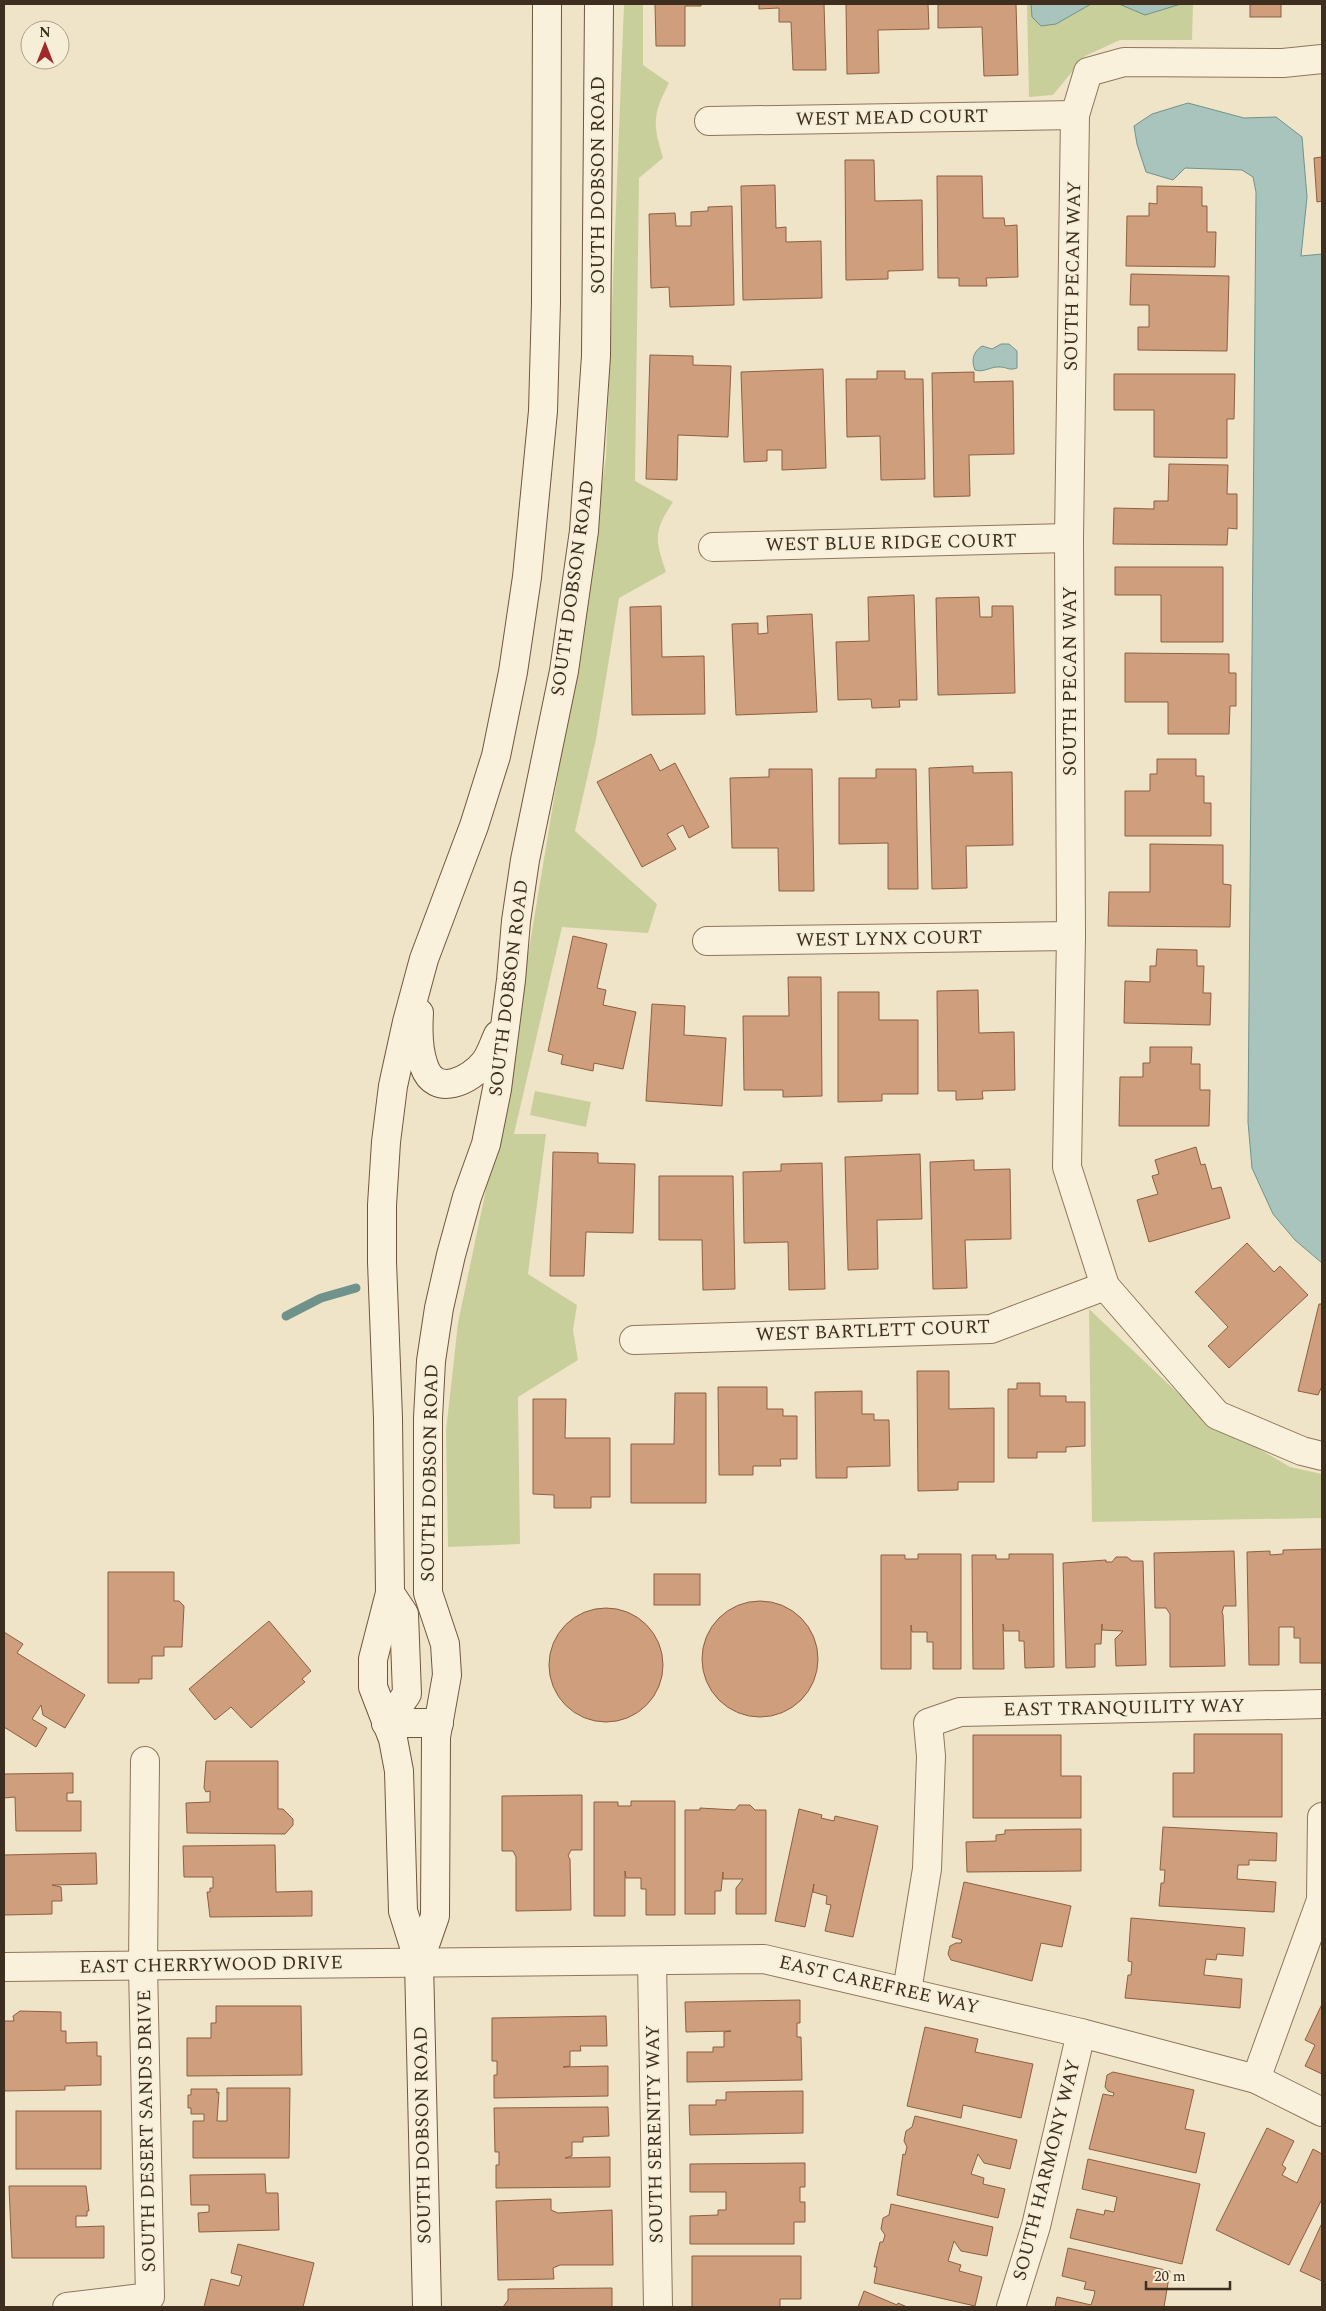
<svg xmlns="http://www.w3.org/2000/svg" width="1326" height="2311" viewBox="0 0 1326 2311" font-family="Spectral,serif">
	<style>
		.green { fill: #c9cf9b }
		.water { fill: #a9c4bc; stroke: #6f938a }
		.lines { fill: none; stroke-linecap: round; stroke-linejoin: round }
		.stream { stroke: #6f938a; stroke-width: 9 }
		.building { fill: #cf9f7d; stroke: #8d5f41 }
		.street-casing { stroke: #8d765c; stroke-width: 30 }
		.secondary-casing { stroke: #6f573f; stroke-width: 30 }
		.street { stroke: #faf1dc; stroke-width: 28 }
		.secondary { stroke: #faf1dc; stroke-width: 28 }
		.labels { text-anchor: middle; dominant-baseline: central; stroke-width: 4; stroke-linejoin: round; paint-order: stroke }
		.street-label { font-size: 19px; fill: #3d2e20; stroke: #f7eed8 }
	</style>
	<rect width="100%" height="100%" fill="#f0e4c8"/>
	<g class="green">
		<path d="M624 4H643V65L669 83C652 116 653 124 663 158L639 178 635 481 673 502C653 532 655 539 666 572L619 598 596 739 575 831 657 904 648 933 562 927 514 1134H546L528 1274 577 1305 573 1330 578 1360 518 1397 520 1544 448 1547 446 1431 458 1323 501 1118 572 690 606 457Z"/>
		<polygon points="1027,4 1193,4 1192,40 1120,40 1085,56 1053,95 1029,97"/>
		<polygon points="535,1091 591,1102 586,1127 530,1115"/>
		<polygon points="1089,1309 1201,1415 1290,1467 1322,1474 1322,1518 1092,1522"/>
	</g>
	<g class="water">
		<polygon points="1031,4 1091,4 1056,24 1041,26 1032,17"/>
		<polygon points="1119,4 1181,4 1145,15"/>
		<polygon points="1188,103 1244,118 1276,117 1302,137 1307,197 1301,256 1322,254 1322,1263 1295,1240 1273,1214 1252,1168 1248,1122 1256,192 1253,177 1242,170 1185,168 1173,180 1146,172 1137,144 1134,126 1152,114"/>
		<path d="M1001 344H1009L1017 351V368C1009 371 1007 367 1000 367 991 366 984 373 975 370 971 360 973 352 982 346L992 349Z"/>
	</g>
	<g class="lines">
		<polyline class="stream" points="286,1316 321,1298 356,1288"/>
	</g>
	<g class="building">
		<polygon points="655,4 701,4 701,6 685,6 685,46 656,46"/>
		<polygon points="759,4 824,4 826,70 793,70 791,22 779,22 779,8 759,9"/>
		<polygon points="846,4 928,4 929,29 878,30 879,73 847,74"/>
		<polygon points="938,4 1016,4 1018,75 984,76 982,27 938,28"/>
		<rect x="1250" y="4" width="31" height="13"/>
		<polygon points="1322,157 1322,201 1317,202 1314,158"/>
		<polygon points="845,160 874,160 875,201 922,200 923,270 888,271 888,279 846,280"/>
		<polygon points="937,176 982,176 983,218 1004,218 1005,226 1017,225 1018,277 986,278 987,286 959,286 959,278 938,278"/>
		<polygon points="775,185 776,228 786,227 786,242 821,241 822,298 743,300 741,186"/>
		<polygon points="1157,186 1202,187 1202,206 1207,206 1207,232 1216,232 1215,267 1126,266 1127,216 1149,216 1149,203 1157,204"/>
		<polygon points="732,206 734,305 670,307 669,287 651,288 649,214 675,213 676,226 691,226 691,212 708,211 708,207"/>
		<polygon points="1131,274 1229,276 1227,351 1138,350 1138,327 1149,327 1149,305 1130,305"/>
		<polygon points="650,355 693,356 693,365 731,366 728,437 678,435 677,480 646,479"/>
		<polygon points="823,369 826,468 782,470 782,450 767,450 767,461 744,462 741,372"/>
		<polygon points="877,371 905,371 905,379 923,379 925,479 881,480 880,436 847,437 846,379 877,379"/>
		<polygon points="974,372 974,382 1013,381 1014,454 969,455 970,496 934,497 932,373"/>
		<polygon points="1114,374 1235,374 1234,419 1227,419 1227,458 1154,457 1154,410 1114,410"/>
		<polygon points="1169,464 1228,465 1227,494 1237,494 1237,529 1228,528 1227,545 1113,544 1114,508 1154,509 1154,501 1168,501"/>
		<polygon points="1115,567 1223,567 1223,642 1161,642 1161,595 1115,595"/>
		<polygon points="914,595 917,700 899,700 900,707 872,708 871,699 838,700 836,642 869,641 868,597"/>
		<polygon points="979,597 980,617 992,617 992,606 1013,606 1015,693 938,695 936,598"/>
		<polygon points="661,606 662,657 704,656 705,714 632,715 630,607"/>
		<polygon points="812,614 817,712 736,715 732,624 758,623 758,634 768,633 767,616"/>
		<polygon points="1125,653 1229,654 1229,673 1236,673 1236,706 1230,706 1229,734 1168,734 1168,702 1125,702"/>
		<polygon points="651,754 660,771 675,763 709,827 689,838 683,825 667,834 676,849 642,867 597,782"/>
		<polygon points="1157,759 1196,759 1196,776 1204,776 1204,803 1211,803 1211,836 1125,836 1125,791 1150,791 1150,774 1157,774"/>
		<polygon points="973,766 973,773 1012,772 1013,845 966,846 967,888 932,889 929,768"/>
		<polygon points="769,769 812,769 814,891 779,891 778,848 732,848 730,778 769,777"/>
		<polygon points="876,769 916,769 918,889 888,889 888,843 839,844 839,778 876,778"/>
		<polygon points="1150,844 1223,845 1223,884 1231,885 1230,927 1108,926 1109,892 1150,892"/>
		<polygon points="573,936 607,944 597,988 606,990 603,1005 636,1012 623,1069 594,1063 593,1071 561,1064 563,1055 548,1051"/>
		<polygon points="1157,949 1197,950 1197,966 1204,966 1203,993 1211,993 1210,1025 1124,1023 1125,981 1150,982 1150,966 1156,966"/>
		<polygon points="788,977 821,977 822,1096 783,1097 783,1090 744,1090 743,1016 789,1016"/>
		<polygon points="978,990 979,1033 1014,1032 1015,1090 982,1091 983,1099 956,1100 956,1091 938,1091 937,991"/>
		<polygon points="838,992 879,992 879,1020 918,1020 918,1094 882,1094 882,1101 838,1102"/>
		<polygon points="652,1004 685,1006 684,1035 726,1038 722,1106 646,1101"/>
		<polygon points="1150,1047 1192,1047 1191,1064 1200,1064 1200,1090 1210,1090 1209,1126 1119,1126 1120,1077 1143,1077 1143,1063 1150,1063"/>
		<polygon points="1196,1147 1201,1165 1205,1164 1212,1189 1221,1187 1230,1218 1149,1242 1137,1200 1158,1194 1152,1176 1159,1174 1155,1160"/>
		<polygon points="553,1152 598,1153 598,1163 635,1164 633,1233 586,1232 584,1276 550,1276"/>
		<polygon points="920,1154 922,1219 877,1220 878,1269 848,1270 845,1157"/>
		<polygon points="974,1160 974,1170 1010,1169 1011,1239 965,1240 967,1288 933,1289 930,1162"/>
		<polygon points="822,1163 825,1289 789,1290 788,1242 744,1243 743,1172 781,1171 781,1164"/>
		<polygon points="659,1176 733,1176 735,1289 703,1290 702,1240 659,1240"/>
		<polygon points="1247,1243 1274,1272 1280,1266 1308,1295 1229,1368 1208,1346 1228,1327 1195,1292"/>
		<polygon points="1319,1304 1322,1304 1322,1386 1318,1395 1298,1391"/>
		<polygon points="917,1371 949,1371 949,1409 994,1408 994,1482 958,1482 958,1490 918,1491"/>
		<polygon points="1017,1383 1040,1383 1040,1396 1066,1396 1066,1402 1085,1402 1085,1446 1066,1447 1066,1452 1037,1452 1037,1458 1008,1458 1008,1389 1017,1389"/>
		<polygon points="718,1387 767,1387 767,1409 783,1409 783,1416 797,1416 797,1459 780,1459 781,1466 753,1466 753,1475 719,1475"/>
		<polygon points="862,1391 862,1414 874,1414 874,1420 889,1420 890,1466 847,1467 847,1478 816,1478 815,1392"/>
		<polygon points="675,1393 706,1393 706,1503 631,1503 631,1444 674,1444"/>
		<polygon points="533,1399 566,1399 565,1438 610,1438 610,1497 591,1497 591,1508 554,1508 554,1495 533,1494"/>
		<polygon points="1322,1549 1322,1663 1300,1663 1300,1638 1294,1638 1294,1627 1279,1627 1279,1665 1249,1665 1247,1552 1270,1551 1270,1555 1283,1554 1283,1550"/>
		<polygon points="1234,1551 1236,1606 1224,1606 1222,1612 1223,1615 1225,1666 1170,1667 1170,1614 1166,1608 1155,1608 1154,1553"/>
		<polygon points="918,1554 961,1554 961,1669 933,1669 933,1642 927,1642 927,1632 912,1632 911,1625 911,1669 881,1669 881,1555 905,1555 905,1559 918,1559"/>
		<polygon points="1009,1554 1053,1554 1054,1667 1025,1668 1024,1641 1019,1641 1019,1631 1004,1631 1003,1624 1004,1669 973,1669 972,1555 996,1555 996,1559 1009,1559"/>
		<polygon points="1116,1557 1127,1557 1132,1561 1143,1561 1146,1665 1116,1666 1115,1639 1123,1631 1102,1630 1102,1624 1101,1644 1095,1644 1095,1667 1066,1668 1063,1563 1106,1560 1106,1562 1112,1562"/>
		<polygon points="108,1572 174,1572 174,1601 179,1601 184,1606 182,1647 164,1647 164,1656 152,1656 152,1679 139,1679 139,1683 108,1683"/>
		<rect x="654" y="1574" width="46" height="31"/>
		<circle cx="760" cy="1659" r="58"/>
		<circle cx="606" cy="1665" r="57"/>
		<polygon points="269,1621 311,1671 302,1679 305,1682 251,1728 231,1707 215,1720 189,1689"/>
		<polygon points="4,1632 23,1644 17,1653 85,1695 65,1728 43,1715 41,1705 32,1719 47,1728 36,1747 4,1727"/>
		<polygon points="1194,1734 1282,1734 1282,1817 1173,1817 1173,1773 1194,1773"/>
		<polygon points="973,1735 1061,1735 1061,1776 1081,1776 1081,1818 973,1818"/>
		<polygon points="206,1761 278,1761 278,1809 283,1809 293,1819 293,1825 285,1834 187,1833 186,1803 210,1802 210,1791 206,1792 204,1788"/>
		<polygon points="73,1773 73,1793 67,1793 67,1801 81,1801 81,1831 16,1831 15,1797 4,1798 4,1774"/>
		<polygon points="582,1795 582,1850 571,1850 568,1856 570,1859 571,1910 516,1911 516,1857 513,1851 502,1851 502,1796"/>
		<polygon points="631,1801 675,1801 675,1915 646,1915 646,1889 641,1889 641,1878 626,1878 625,1871 625,1916 594,1916 594,1802 618,1802 618,1806 631,1806"/>
		<polygon points="739,1805 750,1805 755,1810 766,1810 766,1914 736,1914 736,1888 743,1879 723,1879 723,1872 721,1891 715,1891 715,1914 685,1914 685,1810 700,1810 700,1808 735,1810"/>
		<polygon points="799,1809 822,1815 821,1818 834,1821 835,1816 878,1826 853,1937 825,1931 831,1905 826,1904 827,1896 813,1892 814,1884 805,1927 775,1921"/>
		<polygon points="1163,1827 1277,1833 1276,1861 1249,1860 1249,1865 1238,1865 1237,1879 1276,1882 1274,1912 1159,1906 1161,1883 1164,1883 1165,1870 1160,1870"/>
		<polygon points="1081,1829 1081,1871 967,1872 966,1842 996,1841 996,1835 1005,1834 1005,1830"/>
		<polygon points="275,1845 276,1892 312,1891 312,1916 210,1917 207,1892 210,1892 210,1888 213,1888 213,1877 184,1877 183,1846"/>
		<polygon points="96,1853 97,1884 52,1885 61,1887 62,1901 52,1901 52,1914 4,1915 4,1855"/>
		<polygon points="964,1882 1071,1906 1062,1947 1041,1943 1032,1981 951,1960 948,1954 950,1946 956,1943 961,1943 962,1940 952,1937"/>
		<polygon points="1131,1918 1245,1928 1243,1956 1217,1954 1216,1960 1206,1959 1204,1973 1204,1975 1242,1979 1240,2008 1125,1998 1128,1975 1131,1975 1132,1962 1128,1961"/>
		<polygon points="800,2000 800,2023 797,2023 797,2037 801,2037 802,2080 687,2082 687,2052 713,2052 713,2047 724,2047 724,2032 731,2031 686,2032 685,2002"/>
		<polygon points="1322,2004 1322,2074 1305,2066 1315,2045 1305,2040"/>
		<polygon points="216,2006 301,2006 302,2075 187,2076 187,2038 211,2038 211,2023 216,2023"/>
		<polygon points="20,2011 61,2012 61,2031 66,2031 66,2043 97,2042 97,2056 101,2056 101,2085 65,2086 65,2090 4,2091 4,2021 14,2021 13,2016"/>
		<polygon points="606,2016 607,2046 580,2046 581,2051 570,2051 570,2066 563,2067 608,2066 608,2096 494,2098 494,2075 497,2075 497,2061 492,2061 492,2018"/>
		<polygon points="925,2027 978,2039 975,2052 1033,2064 1021,2118 963,2105 961,2118 907,2106"/>
		<polygon points="1113,2072 1194,2090 1185,2129 1205,2133 1196,2173 1089,2149 1103,2094 1113,2096 1114,2093 1108,2091 1105,2087 1107,2075"/>
		<polygon points="227,2088 290,2088 289,2158 193,2158 193,2121 204,2121 204,2114 191,2114 191,2108 188,2108 188,2095 191,2095 191,2089 217,2089 217,2093 219,2092 217,2121 227,2121"/>
		<polygon points="803,2091 803,2133 690,2135 689,2105 716,2105 716,2100 726,2100 726,2092"/>
		<polygon points="608,2107 609,2136 583,2137 583,2142 572,2142 572,2156 565,2158 610,2157 610,2187 496,2188 496,2165 499,2165 499,2152 495,2152 494,2108"/>
		<rect x="16" y="2111" width="85" height="58"/>
		<polygon points="915,2116 1017,2140 1010,2169 984,2163 978,2154 973,2168 971,2174 984,2178 983,2184 1005,2189 998,2218 897,2195 903,2154 905,2155 907,2147 904,2141 906,2131 912,2127"/>
		<polygon points="1267,2128 1294,2141 1282,2165 1286,2168 1282,2175 1297,2183 1313,2149 1322,2154 1322,2199 1289,2265 1216,2230"/>
		<polygon points="1088,2159 1200,2184 1182,2264 1070,2238 1077,2209 1104,2215 1105,2210 1114,2212 1117,2197 1082,2189"/>
		<polygon points="805,2163 805,2187 800,2187 800,2202 805,2202 805,2222 794,2222 794,2244 690,2244 690,2216 718,2215 718,2210 726,2210 726,2192 690,2192 690,2164"/>
		<polygon points="265,2174 266,2193 278,2193 279,2230 199,2232 198,2213 209,2212 209,2205 191,2205 190,2175"/>
		<polygon points="9,2186 86,2186 89,2211 87,2211 87,2216 76,2216 76,2227 104,2226 104,2258 12,2258"/>
		<polygon points="551,2199 551,2210 558,2213 612,2210 613,2265 560,2265 553,2268 554,2279 498,2280 496,2201"/>
		<polygon points="891,2204 993,2227 987,2256 961,2251 954,2241 948,2261 961,2265 959,2271 982,2277 975,2306 874,2283 877,2267 874,2267 880,2242 883,2242 885,2235 881,2229 883,2218 889,2215"/>
		<polygon points="1322,2223 1322,2281 1300,2271"/>
		<polygon points="238,2244 314,2263 303,2307 204,2307 211,2279 239,2286 242,2276 231,2273"/>
		<polygon points="1068,2248 1170,2271 1164,2307 1055,2307 1057,2297 1091,2305 1094,2296 1095,2291 1084,2289 1086,2282 1062,2276"/>
		<polygon points="692,2256 801,2256 801,2299 780,2299 780,2307 692,2307"/>
		<polygon points="612,2288 612,2307 503,2307 508,2300 508,2289"/>
		<polygon points="864,2291 897,2305 898,2303 907,2307 858,2307"/>
	</g>
	<g class="lines">
		<g class="street-casing">
			<g id="street">
				<polyline points="1322,59 1283,63 1124,62 1088,72 1075,115 1069,538 1071,936 1067,1167 1105,1286 1217,1415 1302,1451 1322,1456"/>
				<polyline points="709,121 1075,115"/>
				<polyline points="713,547 1069,538"/>
				<polyline points="707,941 1071,936"/>
				<polyline points="634,1340 991,1329 1105,1286"/>
				<polyline points="652,1961 658,2307"/>
				<polyline points="4,1967 764,1959 1081,2033 1256,2079 1322,2112"/>
				<polyline points="907,1991 927,1869 931,1756 928,1723 960,1712 1322,1704"/>
				<polyline points="1256,2079 1321,1900 1322,1817"/>
				<polyline points="67,2307 150,2297 143,1966 145,1761"/>
				<polyline points="1011,2307 1036,2226 1081,2033"/>
			</g>
		</g>
		<g class="secondary-casing">
			<g id="secondary">
				<path d="M419 1013C418 1029 418 1050 424 1066 435 1098 470 1081 485 1062 491 1054 494 1043 498 1035"/>
				<polyline points="386,1723 407,1694 404,1614 390,1593"/>
				<polyline points="386,1723 439,1723"/>
				<polyline points="419,1962 435,1916 436,1737 447,1675 445,1644 428,1593 428,1418 431,1361 439,1308 451,1255 467,1197 486,1144 497,1089 511,980 516,921 525,860 564,671 584,531 596,356 599,4"/>
				<polyline points="427,2307 419,1962 403,1911 399,1771 393,1739 373,1687 373,1659 390,1593 388,1418 382,1262 382,1205 386,1142 393,1086 407,1022 424,959 474,826 496,756 513,672 527,577 543,411 546,303 547,4"/>
			</g>
		</g>
		<use href="#street" class="street"/>
		<use href="#secondary" class="secondary"/>
	</g>
	<g class="labels">
		<g class="street-label">
			<text transform="translate(892 118) rotate(-1)">WEST MEAD COURT</text>
			<text transform="translate(598 185) rotate(-90)">SOUTH DOBSON ROAD</text>
			<text transform="translate(1073 276) rotate(-89)">SOUTH PECAN WAY</text>
			<text transform="translate(891 543) rotate(-1)">WEST BLUE RIDGE COURT</text>
			<text transform="translate(573 588) rotate(-82)">SOUTH DOBSON ROAD</text>
			<text transform="translate(1070 681) rotate(-90)">SOUTH PECAN WAY</text>
			<text transform="translate(889 939) rotate(-1)">WEST LYNX COURT</text>
			<text transform="translate(509 988) rotate(-83)">SOUTH DOBSON ROAD</text>
			<text transform="translate(873 1331) rotate(-2)">WEST BARTLETT COURT</text>
			<text transform="translate(430 1473) rotate(-89)">SOUTH DOBSON ROAD</text>
			<text transform="translate(1124 1708) rotate(-1)">EAST TRANQUILITY WAY</text>
			<text transform="translate(211 1965) rotate(-1)">EAST CHERRYWOOD DRIVE</text>
			<text transform="translate(879 1985) rotate(13)">EAST CAREFREE WAY</text>
			<text transform="translate(147 2131) rotate(-91)">SOUTH DESERT SANDS DRIVE</text>
			<text transform="translate(655 2134) rotate(-91)">SOUTH SERENITY WAY</text>
			<text transform="translate(423 2135) rotate(-91)">SOUTH DOBSON ROAD</text>
			<text transform="translate(1047 2170) rotate(-76)">SOUTH HARMONY WAY</text>
		</g>
	</g>
	<rect width="1326" height="2311" fill="none" stroke="#3d2e20" stroke-width="10"/>
	<g transform="translate(45 45)"><circle r="24" fill="#f7eed8" stroke="#ada18e"/>
	<path d="M0-4L9 19L0 12L-9 19Z" fill="#9e2a2b"/>
	<text y="-8" font-size="14" font-weight="bold" text-anchor="middle" fill="#3d2e20">N</text>
	</g>
	<path d="M1146 2281v8h84v-8" fill="none" stroke="#3d2e20" stroke-width="2.5"/>
	<text x="1154" y="2281" font-size="15" fill="#3d2e20" stroke="#f7eed8" stroke-width="4" paint-order="stroke">20 m</text>
</svg>
